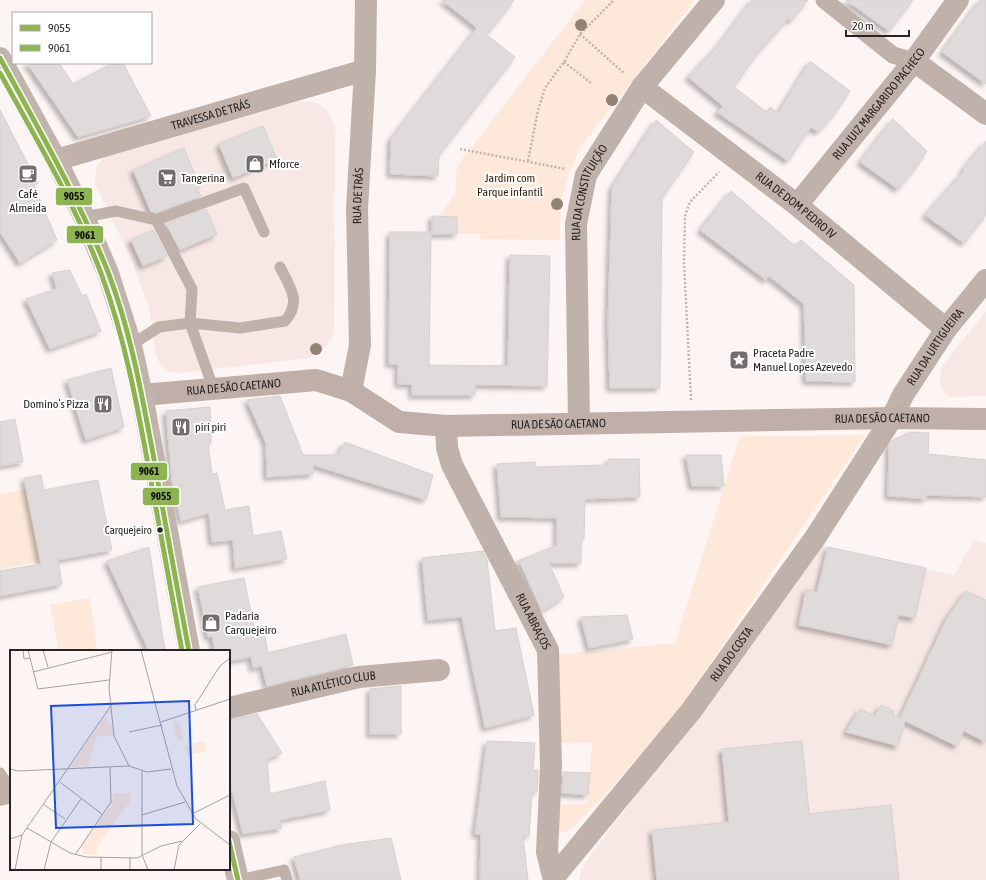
<svg xmlns="http://www.w3.org/2000/svg" width="986" height="880" viewBox="0 0 986 880" font-family="'Asap Condensed',sans-serif">
	<style>
		.built { fill: #f7e8e5 }
		.green { fill: #fde8d9 }
		.building { fill: #e0dbdb; stroke: #d6d0d0; filter: url(#shadow) }
		.lines { fill: none; stroke-linecap: round; stroke-linejoin: round }
		.path { stroke: #c0b4b0; stroke-width: 2.5; stroke-dasharray: 2 2; stroke-linecap: butt }
		.service { stroke: #c0b1ab; stroke-width: 11 }
		.pedestrian { stroke: #c0b1ab; stroke-width: 17 }
		.minor { stroke: #c0b1ab; stroke-width: 22 }
		.tertiary { stroke: #c0b1ab; stroke-width: 22 }
		.secondary { stroke: #c0afa9; stroke-width: 22 }
		.primary { stroke: #c1b4ad; stroke-width: 22 }
		.bus-1-casing { stroke: #fff; stroke-width: 8 }
		.bus-2-casing { stroke: #fff; stroke-width: 8 }
		.bus-1 { stroke: #8db450; stroke-width: 5 }
		.bus-2 { stroke: #8db450; stroke-width: 5 }
		.tree { fill: #928274 }
		.bus-dot { fill: #292423; stroke: #fff; stroke-width: 1.5 }
		.labels { text-anchor: middle; dominant-baseline: central; stroke-width: 4; stroke-linejoin: round; paint-order: stroke }
		.bus-label { font-size: 11px; fill: #292423; stroke: #fff; text-anchor: end }
		.street-label { font-size: 12px; fill: #292423; stroke: #fff }
		.poi-label { font-size: 12px; fill: #292423; stroke: #fff; text-anchor: start }
		.park-label { font-size: 12px; fill: #3c240c; stroke: #fff }
		.inset-road { fill: none; stroke: #a8a1a0; stroke-width: 1 }
		.view { fill: #1d4ed8; fill-opacity: 0.15; stroke: #1d4ed8; stroke-width: 2 }
		.inset-edge { fill: none; stroke: #292423; stroke-width: 2 }
		.line-badge { stroke: #fff; stroke-width: 1.5 }
		.pale-badge-label { font-size: 11px; text-anchor: middle; font-weight: bold; fill: #111 }
	</style>
	<defs>
		<filter id="shadow"><feDropShadow dx="-3.5" dy="3.5" stdDeviation="2" flood-color="#0004"/></filter>
	</defs>
	<rect width="100%" height="100%" fill="#fcf5f4"/>
	<g class="built">
		<polygon points="299,101 314,102 321,105 327,110 335,125 334,331 331,340 325,348 310,358 180,373 168,371 159,362 156,355 149,308 131,259 95,183 96,167 105,157 110,155"/>
		<polygon points="986,311 986,396 951,397 944,392 940,385 940,376 943,365"/>
		<polygon points="974,540 986,543 986,880 579,880 583,866 593,852 711,695 716,696 821,545 954,575"/>
	</g>
	<g class="green">
		<polygon points="585,0 695,0 581,146 569,172 561,201 560,240 480,239 480,234 457,234 457,217 439,217 455,194 457,166"/>
		<polygon points="865,435 679,709 607,792 570,831 553,834 554,804 587,804 592,743 556,743 553,655 675,643 740,436"/>
		<polygon points="27,489 41,561 0,569 0,494"/>
		<polygon points="90,598 97,651 59,651 50,605"/>
	</g>
	<g class="building">
		<polygon points="442,0 514,0 487,35 515,57 439,155 438,176 390,174 391,139 477,28"/>
		<polygon points="752,0 808,0 791,21 788,19 757,54 734,87 767,112 770,107 778,113 810,61 850,91 833,116 818,132 811,127 788,161 717,112 723,106 688,77 717,47"/>
		<polygon points="846,0 913,0 889,31"/>
		<polygon points="980,0 986,0 986,84 942,52"/>
		<polygon points="27,63 59,63 73,84 113,63 123,63 151,116 78,137"/>
		<polygon points="0,110 38,183 34,186 57,240 20,263 0,232"/>
		<polygon points="893,119 927,151 914,170 898,189 860,162"/>
		<polygon points="656,120 694,152 662,198 660,388 610,388 608,323 612,187"/>
		<polygon points="263,126 277,159 233,178 219,144"/>
		<polygon points="986,141 986,215 964,243 925,215 964,171 963,169"/>
		<polygon points="184,148 200,187 197,188 201,196 156,213 151,212 133,170"/>
		<polygon points="731,191 795,246 801,240 854,285 855,382 806,381 804,304 769,276 766,280 700,230"/>
		<polygon points="206,209 217,234 180,250 166,224"/>
		<polygon points="432,216 457,217 457,234 432,234"/>
		<polygon points="153,230 167,256 143,266 131,240"/>
		<polygon points="390,232 431,232 429,365 508,366 510,255 550,256 547,386 477,385 475,385 475,395 412,395 412,384 398,384 398,364 389,364"/>
		<polygon points="70,270 82,296 86,294 101,331 50,349 26,299 57,289 52,273"/>
		<polygon points="111,368 124,427 86,440 67,380"/>
		<polygon points="280,396 303,455 338,455 345,442 433,475 426,500 313,465 313,474 267,477 266,443 247,400"/>
		<polygon points="210,407 211,443 208,443 212,474 217,473 225,510 249,506 253,536 281,531 287,559 235,568 233,540 212,542 209,513 181,521 172,481 166,411"/>
		<polygon points="15,419 23,462 0,466 0,422"/>
		<polygon points="910,432 929,433 928,454 986,460 986,497 926,495 926,499 888,496 889,446 892,441"/>
		<polygon points="686,455 721,455 724,486 692,486"/>
		<polygon points="608,459 639,459 640,497 585,499 584,539 581,540 581,563 549,563 564,597 542,611 520,563 516,562 557,545 557,518 501,517 497,464 535,462 536,467 608,465"/>
		<polygon points="41,475 44,490 98,480 112,550 58,560 62,584 0,596 0,571 41,564 24,478"/>
		<polygon points="149,547 163,639 166,651 149,651 107,561"/>
		<polygon points="828,547 926,568 915,618 899,615 892,645 799,625 806,589 817,592"/>
		<polygon points="483,551 487,560 495,631 516,628 534,715 485,728 462,617 428,620 422,558"/>
		<polygon points="244,578 254,627 263,626 268,653 346,634 353,665 267,686 262,666 253,668 251,657 229,661 229,651 215,651 212,636 208,637 198,587"/>
		<polygon points="966,591 986,600 986,742 964,731 957,746 905,721 898,746 846,732 860,709 875,716 881,705 894,711 893,715 900,718 947,618"/>
		<polygon points="627,615 633,639 589,648 581,617"/>
		<polygon points="401,686 401,734 370,734 370,689"/>
		<polygon points="257,714 282,753 267,759 270,794 325,781 330,810 280,820 282,828 243,834 229,780 229,720"/>
		<polygon points="487,741 535,743 533,770 538,770 537,792 532,791 529,836 523,836 528,880 480,880 481,834 475,834"/>
		<polygon points="802,741 809,814 891,805 899,880 657,880 652,830 729,822 722,749"/>
		<polygon points="563,772 590,773 588,795 562,793"/>
		<polygon points="391,838 401,880 300,880 294,857 342,845"/>
	</g>
	<g class="lines">
		<g class="path">
			<polyline points="580,34 625,74"/>
			<polyline points="564,62 591,83"/>
			<polyline points="460,149 566,169"/>
			<polyline points="528,161 538,110 545,88 564,62 580,34 614,0"/>
			<polyline points="691,400 684,263 685,216 690,202 719,172"/>
		</g>
		<g class="service">
			<polyline points="84,217 116,211 156,220 192,289 190,323 214,390"/>
			<polyline points="156,220 244,188 264,232"/>
			<path d="M131 345 159 327 190 323 240 328 285 321C302 302 290 287 280 267"/>
			<polyline points="0,773 11,790"/>
			<polyline points="238,880 284,870 287,880"/>
		</g>
		<polyline class="pedestrian" points="824,0 893,55 914,61"/>
		<g class="minor">
			<polyline points="914,61 986,114"/>
			<path id="s1" d="M642 87 797 205 946 329"/>
			<path id="s2" d="M56 160 365 70"/>
			<path id="s3" d="M797 205 914 61 958 0"/>
			<path id="s4" d="M351 391 360 345 357 209 365 70 366 0"/>
			<path id="s5" d="M579 423 576 224 586 175 642 87 714 0"/>
			<path id="s6" d="M446 426 447 448 452 465 548 650 551 766 547 852 554 880"/>
			<path id="s7" d="M229 708 359 677 439 670"/>
		</g>
		<g class="tertiary">
			<polyline points="0,795 11,792"/>
			<path id="s8" d="M554 877 691 711 815 538 892 418 903 395 946 329 986 280"/>
		</g>
		<path class="secondary" id="s9" d="M142 395 316 380 351 391 399 422 446 426 892 418 986 419"/>
		<g class="primary">
			<polyline points="0,58 56,160 84,217 108,273 131,345 142,395 189,651"/>
			<polyline points="229,841 238,880"/>
		</g>
		<g class="bus-1-casing">
			<g id="bus-1">
				<path d="M0 58C38 128 78 197 108 272 131 332 142 396 154 459 165 523 177 587 189 651"/>
				<polyline points="229,841 238,880"/>
			</g>
		</g>
		<g class="bus-2-casing">
			<path id="bus-2" d="M0 73C36 139 76 205 102 276 125 339 137 404 149 470 160 530 171 591 182 651"/>
		</g>
		<use href="#bus-1" class="bus-1"/>
		<use href="#bus-2" class="bus-2"/>
	</g>
	<g class="tree">
		<circle cx="581" cy="25" r="6"/>
		<circle cx="612" cy="100" r="6"/>
		<circle cx="557" cy="204" r="6"/>
		<circle cx="316" cy="349" r="6"/>
	</g>
	<defs>
		<g id="shop-square" transform="scale(1)"><rect x="-9" y="-9" width="18" height="18" rx="4" fill="#736d6c" stroke="#fff"/><path d="M-5-2.5h2.3a2.7 3.5 0 0 1 5.4 0H5L5.5 6h-11ZM-1.5-2.5h3a1.5 2.3 0 0 0-3 0Z" fill="#fff"/></g>
		<g id="cafe-square" transform="scale(1)"><rect x="-9" y="-9" width="18" height="18" rx="4" fill="#736d6c" stroke="#fff"/><path d="M-5.5-4.5H6V0H3Q3 3.5 0 3.5H-2.5Q-5.5 3.5-5.5 0ZM3-3.2v2h1.7v-2ZM-6 4.5H4V6H-6Z" fill="#fff"/></g>
		<g id="supermarket-square" transform="scale(1)"><rect x="-9" y="-9" width="18" height="18" rx="4" fill="#736d6c" stroke="#fff"/><path d="M-6-5.5h2.5l.6 2H6L4.5 2H-2.5L-4.4-4H-6ZM-1.5 3.2a1.3 1.3 0 1 0 .1 0ZM3 3.2a1.3 1.3 0 1 0 .1 0Z" fill="#fff"/></g>
		<g id="sight-square" transform="scale(1)"><rect x="-9" y="-9" width="18" height="18" rx="4" fill="#736d6c" stroke="#fff"/><path d="M0-6L1.8-2.2L6-1.7L2.9 1.2L3.7 5.4L0 3.3L-3.7 5.4L-2.9 1.2L-6-1.7L-1.8-2.2Z" fill="#fff"/></g>
		<g id="restaurant-square" transform="scale(1)"><rect x="-9" y="-9" width="18" height="18" rx="4" fill="#736d6c" stroke="#fff"/><path d="M-5-6h1v4h1v-4h1v4h1v-4h1v5L-1.5 .5V6h-2V.5L-5-1ZM5-6V6H3V1.5H1.5Q1.5-4 5-6Z" fill="#fff"/></g>
	</defs>
	<g fill-rule="evenodd">
		<use href="#shop-square" x="255" y="164"/>
		<use href="#cafe-square" x="28" y="174"/>
		<use href="#supermarket-square" x="167" y="178"/>
		<use href="#sight-square" x="739" y="360"/>
		<use href="#restaurant-square" x="103" y="404"/>
		<use href="#restaurant-square" x="181" y="427"/>
		<use href="#shop-square" x="211" y="623"/>
	</g>
	<circle class="bus-dot" cx="160" cy="530" r="3.5"/>
	<g class="labels">
		<g class="bus-label">
			<text x="152" y="530">Carquejeiro</text>
		</g>
		<g class="street-label">
			<text stroke="none"><textPath href="#s3" startOffset="130">RUA JUIZ MARGARIDO PACHECO</textPath></text>
			<text stroke="none"><textPath href="#s2" startOffset="161">TRAVESSA DE TRÁS</textPath></text>
			<text stroke="none"><textPath href="#s5" startOffset="233">RUA DA CONSTITUIÇÃO</textPath></text>
			<text stroke="none"><textPath href="#s4" startOffset="196">RUA DE TRÁS</textPath></text>
			<text stroke="none"><textPath href="#s1" startOffset="194">RUA DE DOM PEDRO IV</textPath></text>
			<text stroke="none"><textPath href="#s8" startOffset="654">RUA DA URTIGUEIRA</textPath></text>
			<text stroke="none"><textPath href="#s9" startOffset="92">RUA DE SÃO CAETANO</textPath></text>
			<text stroke="none"><textPath href="#s9" startOffset="752">RUA DE SÃO CAETANO</textPath></text>
			<text stroke="none"><textPath href="#s9" startOffset="428">RUA DE SÃO CAETANO</textPath></text>
			<text stroke="none"><textPath href="#s6" startOffset="216">RUA ABRAÇOS</textPath></text>
			<text stroke="none"><textPath href="#s8" startOffset="285">RUA DO COSTA</textPath></text>
			<text stroke="none"><textPath href="#s7" startOffset="107">RUA ATLÉTICO CLUB</textPath></text>
		</g>
		<g class="poi-label">
			<text x="269" y="164">Mforce</text>
			<text x="181" y="178">Tangerina</text>
			<text x="28" y="194" text-anchor="middle">Café<tspan x="28" dy="14">Almeida</tspan></text>
			<text x="753" y="353">Praceta Padre<tspan x="753" dy="14">Manuel Lopes Azevedo</tspan></text>
			<text x="89" y="404" text-anchor="end">Domino’s Pizza</text>
			<text x="195" y="427">piri piri</text>
			<text x="225" y="616">Padaria<tspan x="225" dy="14">Carquejeiro</tspan></text>
		</g>
		<g class="park-label">
			<text x="510" y="178">Jardim com<tspan x="510" dy="14">Parque infantil</tspan></text>
		</g>
	</g>
	<g transform="translate(10 650)">
		<rect width="220" height="220" fill="#fcf5f4"/>
		<path d="M100 60 102 64H97V73H102L103 85 86 87 78 116 60 117ZM162 71 169 72 173 89 168 91ZM194 91 196 101 177 105 175 96ZM104 143H118L121 145 119 153 87 196V205L73 204 71 197 101 156Z" fill="#fde8d9"/>
		<path class="inset-road" d="M13 0 14 9 20 8M18 0 28 39 99 30M33 0 38 17M102 0 99 38 104 86 119 116M131 0 167 136 186 169 220 195M23 22 102 2M186 60 185 55 210 16 220 8M151 72 220 49M119 82 152 75M0 119 8 121 119 116 137 122 161 119M132 121V205L138 220M50 132 93 165M33 154 55 169M182 164 220 145M132 165 175 152M17 178 60 203 76 207 127 208 151 196 172 191M0 189 12 185M65 205 101 152 100 117M91 207V220M5 220 12 185 102 54M34 220 41 192 71 149M120 220V207M164 220 169 195 190 174"/>
		<path class="view" d="M179 51 183 174 46 178 41 56Z"/>
		<rect width="220" height="220" class="inset-edge"/>
	</g>
	<g class="line-badge">
		<rect x="55" y="187" width="38" height="19" rx="4" fill="#8db450"/>
		<rect x="66" y="225" width="38" height="19" rx="4" fill="#8db450"/>
		<rect x="130" y="462" width="38" height="19" rx="4" fill="#8db450"/>
		<rect x="142" y="487" width="38" height="19" rx="4" fill="#8db450"/>
	</g>
	<g class="pale-badge-label">
		<text x="74" y="200">9055</text>
		<text x="85" y="239">9061</text>
		<text x="149" y="475">9061</text>
		<text x="161" y="500">9055</text>
	</g>
	<rect x="12" y="12" width="140" height="52" fill="#ffffff" stroke="#a9a7a7"/>
	<rect x="20" y="25" width="20" height="6" fill="#8db450" stroke="#a9a7a7"/>
	<text x="48" y="32" font-size="12" fill="#292423">9055</text>
	<rect x="20" y="45" width="20" height="6" fill="#8db450" stroke="#a9a7a7"/>
	<text x="48" y="52" font-size="12" fill="#292423">9061</text>
	<path d="M846 30v6h63v-6" fill="none" stroke="#292423" stroke-width="2"/>
	<text x="852" y="30" font-size="12" fill="#292423" stroke="#ffffff" stroke-width="3" paint-order="stroke">20 m</text>
</svg>
